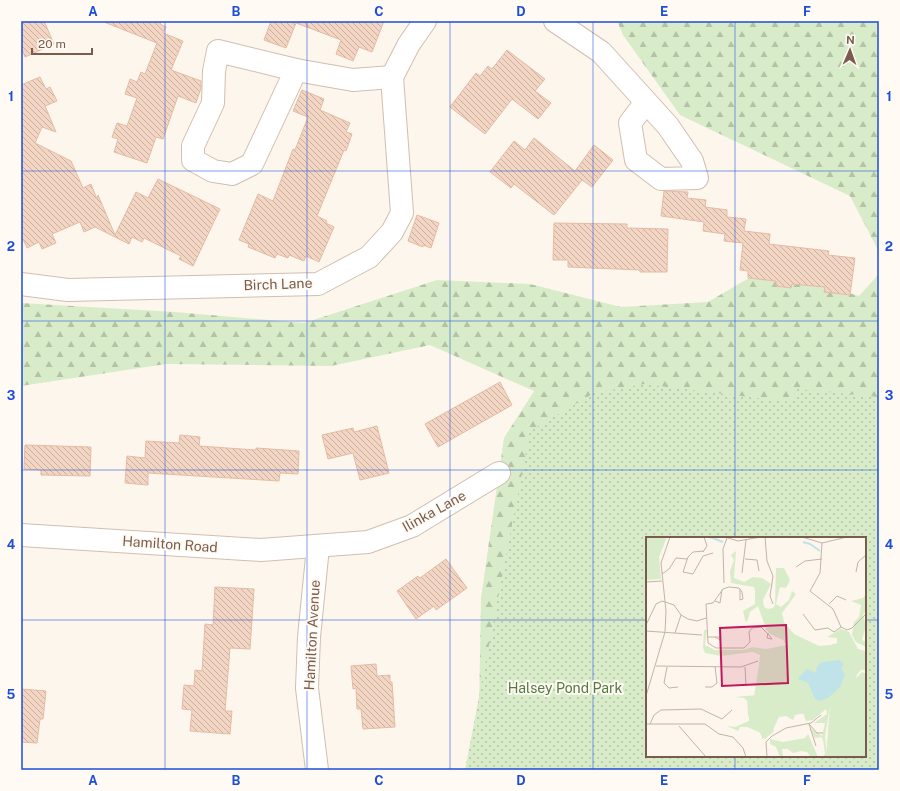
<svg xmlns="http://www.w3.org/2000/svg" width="900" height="791" viewBox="0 0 900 791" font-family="'Public Sans',sans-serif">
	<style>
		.forest { fill: url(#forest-firs); fill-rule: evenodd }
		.park { fill: url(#park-dots); fill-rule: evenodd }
		.building { fill: url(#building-back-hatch); stroke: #e6bba3 }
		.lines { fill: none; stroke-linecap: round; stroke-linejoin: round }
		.street-casing { stroke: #d1beb0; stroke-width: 24 }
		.street { stroke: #fff; stroke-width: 22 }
		.grid { fill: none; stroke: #1d4ed8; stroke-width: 1; stroke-opacity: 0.55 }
		.labels { text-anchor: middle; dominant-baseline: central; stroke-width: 4; stroke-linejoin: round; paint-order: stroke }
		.street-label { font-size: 14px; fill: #7a5c4d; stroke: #fffaf3 }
		.park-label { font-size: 14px; fill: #537a41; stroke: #fffaf3 }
		.inset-river { fill: none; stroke: #bfe3e8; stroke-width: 2 }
		.inset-road { fill: none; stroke: #c5b3a7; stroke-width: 1 }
		.view { fill: #c2185b; fill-opacity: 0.15; stroke: #c2185b; stroke-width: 2 }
		.inset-edge { fill: none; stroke: #7a5c4d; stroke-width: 2 }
		.neatline { fill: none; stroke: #1d4ed8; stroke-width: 1.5 }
		.grid-label { font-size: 13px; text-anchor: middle; font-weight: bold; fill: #1d4ed8 }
	</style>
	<defs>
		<pattern id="forest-firs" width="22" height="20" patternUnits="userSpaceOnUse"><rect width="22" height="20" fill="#d8ecc9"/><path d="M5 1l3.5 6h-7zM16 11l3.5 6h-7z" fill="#b4c2a5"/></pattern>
		<pattern id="park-dots" width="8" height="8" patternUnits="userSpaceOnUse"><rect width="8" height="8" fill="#d8ecc9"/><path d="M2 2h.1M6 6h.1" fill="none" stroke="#b4c2a5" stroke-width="1.8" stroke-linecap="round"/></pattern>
		<pattern id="building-back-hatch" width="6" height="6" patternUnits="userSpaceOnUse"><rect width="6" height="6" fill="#f3d5c3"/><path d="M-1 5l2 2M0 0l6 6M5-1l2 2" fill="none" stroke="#cab0a1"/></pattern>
	</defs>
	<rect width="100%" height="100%" fill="#fdf6ec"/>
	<g class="forest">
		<polygon points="617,21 879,21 879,252 850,196 680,115 623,35"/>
		<path d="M766 268 859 296 879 274V770H478L481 598 504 438 534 391 430 345 331 366 166 364 21 386V303L175 312 304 323 437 280 530 284 621 307 708 302ZM647 538H865V756H647Z"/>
	</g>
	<path class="park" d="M644 384 791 402 797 389 879 397V770H465L530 431 594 393ZM647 538H865V756H647Z"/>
	<g class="building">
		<polygon points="21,21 44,21 54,44 25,57 21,47"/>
		<polygon points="104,21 162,21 160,24 166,27 163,33 183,41 171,70 201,81 201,88 196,103 178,96 163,139 156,137 147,163 114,152 118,139 112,137 117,123 127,126 137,98 125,94 130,79 137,82 141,72 145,74 157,43 104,22"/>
		<polygon points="271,21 384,21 372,52 359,47 353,61 336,54 341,40 296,23 286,48 264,40"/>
		<polygon points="507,50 545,79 535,91 551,103 538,119 512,99 485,134 450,107 476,73 480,76 488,66 492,69"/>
		<polygon points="40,77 46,89 50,87 57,101 45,106 56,132 42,127 35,143 71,161 83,188 91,184 97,199 98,195 115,235 136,192 148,198 158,179 220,209 193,266 179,259 181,256 144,238 142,242 132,237 129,244 95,227 84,232 80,222 52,234 56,243 42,249 39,242 27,248 21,235 21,85"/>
		<polygon points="302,90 324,99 320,110 350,123 346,132 352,134 346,151 344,150 317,216 327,221 326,223 334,227 319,262 306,256 304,261 289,255 288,258 277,254 275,258 248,247 249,244 239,240 258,194 273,201 293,149 295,150 308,117 293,111"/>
		<polygon points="534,138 575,171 594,145 613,160 592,187 582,180 554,215 514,184 511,188 490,172 514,141 525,150"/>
		<polygon points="664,191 688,192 687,198 706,200 705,207 727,210 727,217 746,219 744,231 770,234 769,244 829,251 828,255 855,258 850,295 824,292 825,287 792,284 791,288 776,286 776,281 748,278 748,271 740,270 743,243 724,241 725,234 703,231 704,222 661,216"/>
		<polygon points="417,215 439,223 431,248 423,245 423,247 408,241"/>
		<polygon points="554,223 627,224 627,228 668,229 667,272 640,272 640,270 568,267 568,260 553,260"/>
		<polygon points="500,382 512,405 438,447 425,424"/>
		<polygon points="377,426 389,473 360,480 353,453 328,459 322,435 353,428 354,432"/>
		<polygon points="180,435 200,437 199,446 256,450 256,448 299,451 298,474 280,473 279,481 148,473 148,485 125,483 127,456 145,458 146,441 179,443"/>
		<polygon points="25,445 91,447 90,476 41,475 41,470 24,469"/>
		<polygon points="446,559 467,588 436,610 434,606 416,619 397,591 418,576 420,578"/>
		<polygon points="215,587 254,589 250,649 230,648 225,711 232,711 230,734 190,731 192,710 182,709 184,685 194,686 195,670 202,671 205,624 213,625"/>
		<polygon points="376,664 377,676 390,675 390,682 392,682 395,727 363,729 361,709 357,709 356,688 353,689 351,666"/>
		<polygon points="21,689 46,691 43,719 40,719 37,743 21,742"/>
	</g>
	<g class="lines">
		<g class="street-casing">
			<g id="street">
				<polyline points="555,21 601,52 668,126 692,161 697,178 661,179 636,160 630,123 646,102"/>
				<polygon points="218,51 296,70 252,164 232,174 213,171 193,160 193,146 213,103 214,71"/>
				<polyline points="296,70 353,80 392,77"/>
				<polyline points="21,284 68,290 318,284 369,257 392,232 402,213 392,77 409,44 425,21"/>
				<polyline points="21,535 261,550 368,542 412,526 499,473"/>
				<polyline points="317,770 307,688 309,637 318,547"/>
			</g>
		</g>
		<use href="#street" class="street"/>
	</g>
	<path class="grid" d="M165 21V770M307 21V770M450 21V770M593 21V770M735 21V538M21 171H879M21 321H879M21 470H879M21 620H647M865 620H879M735 756V770"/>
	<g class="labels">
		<g class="street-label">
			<text transform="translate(278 284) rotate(-2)">Birch Lane</text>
			<text transform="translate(434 511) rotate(-29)">Ilinka Lane</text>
			<text transform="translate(170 544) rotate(4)">Hamilton Road</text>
			<text transform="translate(312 635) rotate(-87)">Hamilton Avenue</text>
		</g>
		<g class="park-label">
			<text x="565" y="688">Halsey Pond Park</text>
		</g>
	</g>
	<g transform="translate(646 537)">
		<rect width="220" height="220" fill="#fdf6ec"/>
		<path d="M216 135 220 137V220H180L184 168Z" fill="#d8ecc9"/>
		<path d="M90 14 88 41 98 45 107 40 116 41 125 47 117 63 118 70 122 72 127 71 129 68 130 31H138L144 43 140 51 134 50 130 67 135 70 143 63 146 54 150 57 136 76 138 85 148 97 173 109 184 108 191 106V101L181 100 195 92 203 95 212 112 219 114 220 112V133H215L185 163 179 200 181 220H176L179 217 177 202 175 200 169 201 164 191 176 199 179 186H168L181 177 180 172 167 183 160 184 157 175 149 178 147 183 137 177 125 185 128 194 120 201 116 202 115 196 101 190H94L92 194 81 189 89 190 103 184V165L98 161 88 160 111 158 114 118 107 115 75 119 59 116 57 111 58 93H61L59 108 69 113H97L107 110 120 112 140 108 137 103 124 97 120 92 112 69 104 75 101 85 99 83 97 74 109 67V54L108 50 85 46 84 34 88 23 85 18ZM220 57V74L217 78 220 89 216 103 220 105V110L210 105 206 98 208 85 213 80 215 68 205 64 217 61ZM162 197 172 220H165L161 215 155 214 147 216 142 212H136L137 220H134L130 210 124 207V202L137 205 159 201Z" fill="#d8ecc9"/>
		<path d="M0 0H21L13 20 15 42 0 43ZM134 117 179 120 202 118 203 133 212 135 209 143 188 168 169 175 133 180 125 197 117 201 102 178 101 160H108L114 121 122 117Z" fill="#d8ecc9"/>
		<path d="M194 123 198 128 195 131 199 138 194 150 182 161 174 164 169 162 162 146 152 142 154 139 161 132 170 136 171 129 176 125Z" fill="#bfe3e8"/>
		<path class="inset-river" d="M64 0 77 5M157 5 164 7 174 14"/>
		<path class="inset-road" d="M79 0 92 4 115 0M119 0 121 24 127 39 124 59 127 67M156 0 176 6 201 0M176 6 174 36 164 54 187 72 195 90M58 14 47 15 42 20 37 35 47 37 57 19 67 16M57 15 61 9 58 0M99 22 111 23 113 34M150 30 159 24 176 22M210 35 212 25 220 18M96 36 100 3M16 37 23 32 30 21 41 22M0 45 16 44M78 46 77 12 81 1M94 52V63L97 62 96 55 94 52 93 51 83 50 77 52 67 66 60 67 62 106 70 111H98L104 105 103 95 106 91 115 90 123 98 126 102 121 101 122 96M69 64 74 66 76 53M183 67 191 59 200 63M157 77 169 93 182 91 188 95 195 90M0 88 10 67 16 64 28 68 35 78 42 82 51 84 60 81M195 90 201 93 206 91 220 77M0 94 56 98M29 96 35 78M61 100H74V103L69 100M10 129 95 130 112 124M21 130 18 146 23 151 32 150M99 130 100 149M59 150H66L71 146 69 129M0 159 19 95 20 74 15 26 24 0M0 187H59L73 197 87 200 97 211 100 220M4 187 8 178 15 173 55 172 76 182 86 173M163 187 170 209M163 187 171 196H177M33 189 60 220M121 220 120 205 126 199 140 191 165 186 175 178"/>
		<path class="view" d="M140 88 142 146 76 149 74 91Z"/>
		<rect width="220" height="220" class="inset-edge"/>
	</g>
	<rect width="900" height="791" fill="none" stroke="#fffaf3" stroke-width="44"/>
	<g transform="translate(850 50) rotate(2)" stroke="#fffaf3" stroke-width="3" paint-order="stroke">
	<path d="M0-3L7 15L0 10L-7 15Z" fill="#7a5c4d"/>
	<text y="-6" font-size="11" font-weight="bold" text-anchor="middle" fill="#7a5c4d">N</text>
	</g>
	<path d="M32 48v6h60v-6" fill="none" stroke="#7a5c4d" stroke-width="2"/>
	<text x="38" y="48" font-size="12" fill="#7a5c4d" stroke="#fffaf3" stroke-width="3" paint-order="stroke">20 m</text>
	<rect x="22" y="22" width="856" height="747" class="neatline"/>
	<g class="grid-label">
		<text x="93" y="16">A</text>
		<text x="236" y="16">B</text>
		<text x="379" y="16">C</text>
		<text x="521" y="16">D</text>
		<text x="664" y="16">E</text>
		<text x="807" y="16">F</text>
		<text x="11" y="101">1</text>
		<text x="889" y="101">1</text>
		<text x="11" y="251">2</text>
		<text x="889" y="251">2</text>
		<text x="11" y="400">3</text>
		<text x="889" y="400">3</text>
		<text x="11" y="549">4</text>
		<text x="889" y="549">4</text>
		<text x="11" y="699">5</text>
		<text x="889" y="699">5</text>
		<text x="93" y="785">A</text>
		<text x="236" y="785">B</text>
		<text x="379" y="785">C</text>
		<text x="521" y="785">D</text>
		<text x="664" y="785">E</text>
		<text x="807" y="785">F</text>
	</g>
</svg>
